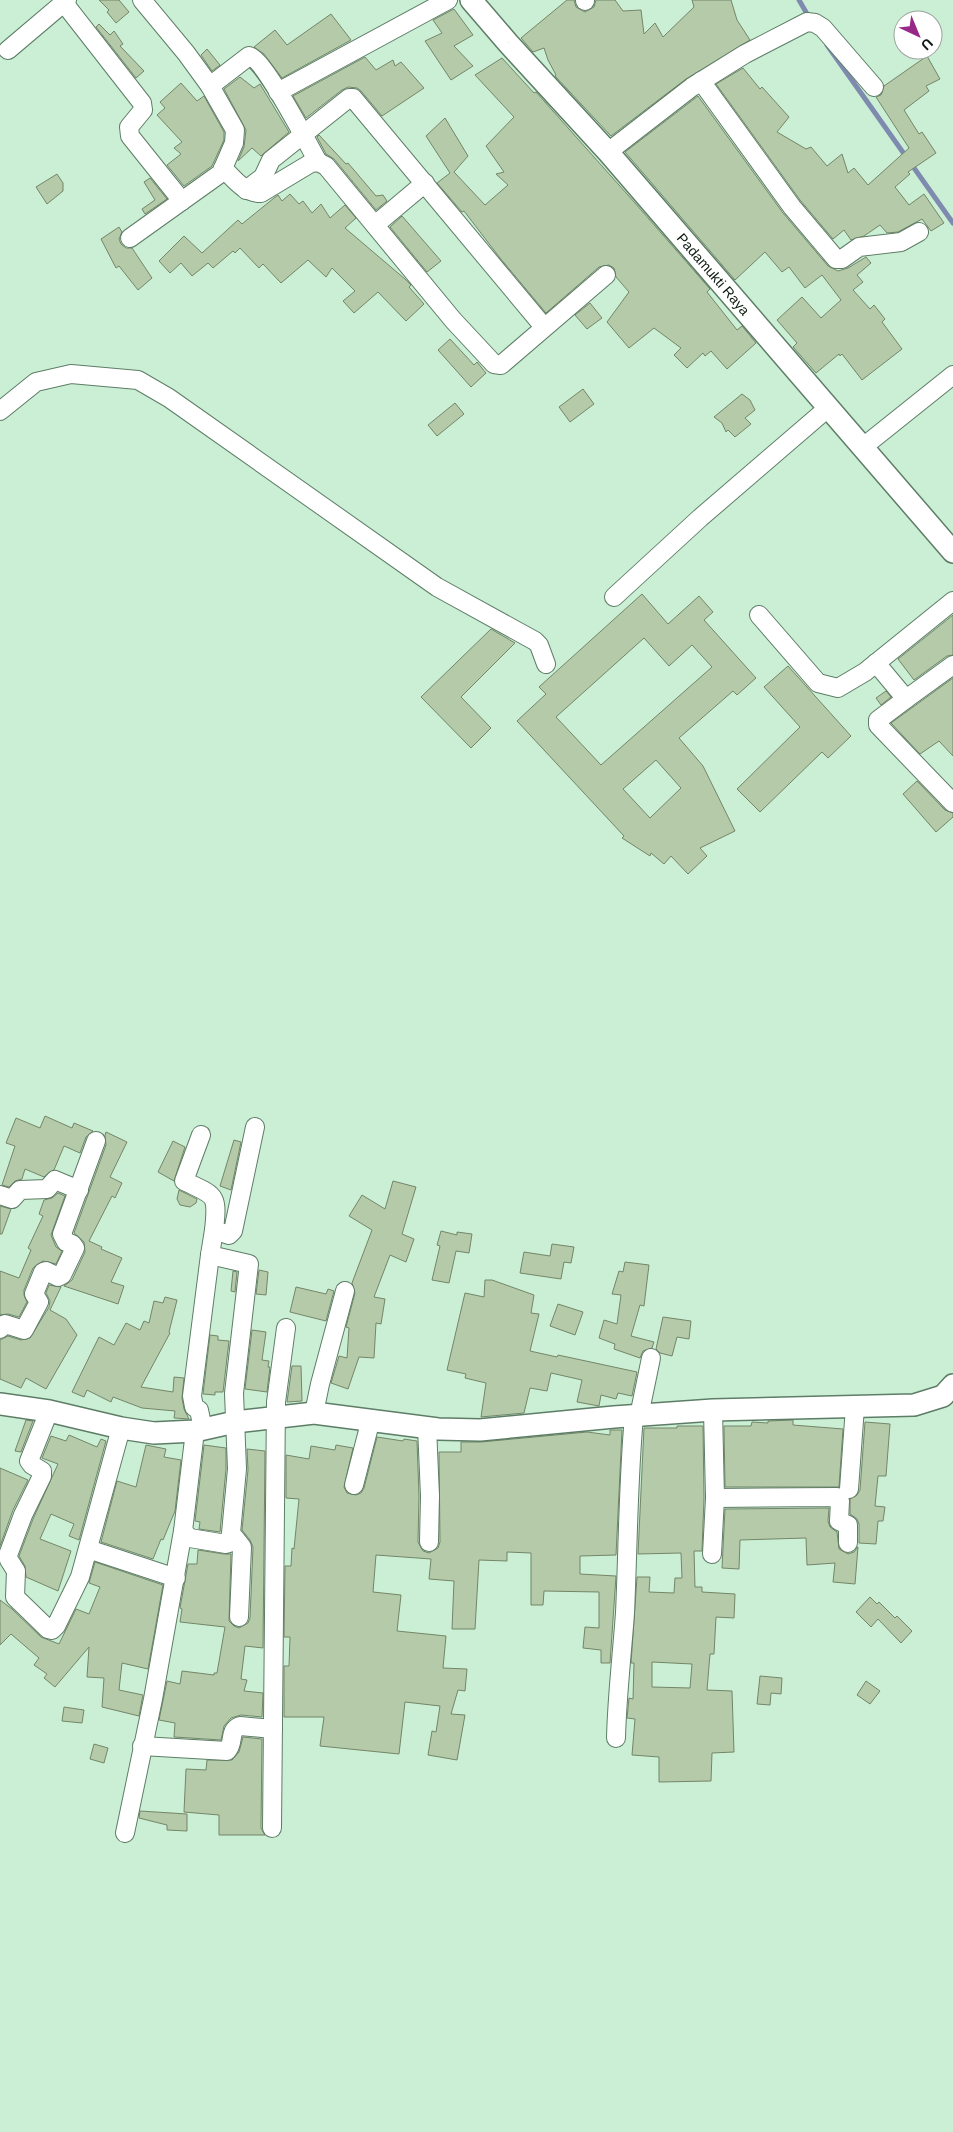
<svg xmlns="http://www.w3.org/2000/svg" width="953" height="2132" viewBox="0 0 953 2132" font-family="Helvetica,sans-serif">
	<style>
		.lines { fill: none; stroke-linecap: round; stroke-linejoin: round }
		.stream { stroke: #7e8baf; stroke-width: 5 }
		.building { fill: #b5caa8; stroke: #738668; fill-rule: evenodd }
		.minor-casing { stroke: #5d7d66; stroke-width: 20 }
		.tertiary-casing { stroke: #5d7d66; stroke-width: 24 }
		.minor { stroke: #fff; stroke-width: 18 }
		.tertiary { stroke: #fff; stroke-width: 21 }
		.labels { text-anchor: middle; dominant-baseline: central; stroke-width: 5; stroke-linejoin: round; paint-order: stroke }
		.street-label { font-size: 14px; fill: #0d1a11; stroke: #fff }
	</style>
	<rect width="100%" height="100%" fill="#cbefd5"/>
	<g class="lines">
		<g class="stream">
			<polyline points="799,0 810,19"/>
			<polyline points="827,45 953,223"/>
		</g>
	</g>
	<g class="building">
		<polygon points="99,0 119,0 129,12 116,23 107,12 109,10"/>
		<polygon points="567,0 574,0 576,7 585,12 594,7 596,0 615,0 623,11 641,10 644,34 655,23 663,37 694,7 692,0 731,0 737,20 750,40 686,79 611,136 555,76 556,75 548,60 544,48 533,52 521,38"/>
		<polygon points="454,9 473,35 454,46 473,66 451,80 425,41 442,33 433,20"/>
		<polygon points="331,14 351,40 282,78 264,54 254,47 275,30 287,45"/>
		<polygon points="99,24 110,35 114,31 123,44 120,46 144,71 136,78 96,27"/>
		<polygon points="207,49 220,65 212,71 201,55"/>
		<polygon points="927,56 940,79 926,86 929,91 904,110 919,134 922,132 936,153 908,172 910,174 895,187 909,205 924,194 944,223 931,231 922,219 898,232 887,233 880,225 864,236 851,240 844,230 833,239 800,200 716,84 743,68 760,89 762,87 789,117 777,132 806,149 811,147 827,166 842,154 848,173 854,168 868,185 909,148 876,97 881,95 884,86"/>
		<polygon points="365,57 376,70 393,60 395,66 401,62 424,88 382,116 361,91 357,88 348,87 342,90 306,118 293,96"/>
		<polygon points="502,58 534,93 536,92 635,203 710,289 707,292 737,330 742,326 756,343 727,369 711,351 705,356 703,353 687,368 674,355 681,348 654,328 629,348 607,322 629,292 616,277 614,268 609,265 599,267 546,313 500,258 464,211 462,212 437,183 450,173 426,136 445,118 468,156 454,172 485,205 508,185 496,174 504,172 486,146 514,117 475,75"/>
		<polygon points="240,77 254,88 260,84 289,132 261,156 252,148 238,161 244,147 246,130 224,89"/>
		<polygon points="181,83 197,101 204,96 224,132 224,140 212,166 184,186 167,165 181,154 174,148 182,142 157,115 165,108 160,102"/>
		<polygon points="698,96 783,213 828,266 838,271 848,268 866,257 871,263 857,275 863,282 853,290 870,309 874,305 885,319 882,322 902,349 862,380 842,354 840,356 839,354 816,373 793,347 797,343 777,320 802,297 821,318 841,300 822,275 805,288 789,267 782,272 765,252 735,280 625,152"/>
		<polygon points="319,135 346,164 348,163 376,196 383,195 387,201 376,210 334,159 326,154 317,137"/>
		<polygon points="57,174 63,183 63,191 47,204 36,187"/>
		<polygon points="150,178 167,199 145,214 142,209 155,200 144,182"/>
		<polygon points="290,194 299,204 303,201 312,213 321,204 330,218 345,205 356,218 345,228 405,279 411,285 409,287 424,304 406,321 378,292 354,313 343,301 355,291 332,268 326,277 308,260 281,283 263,264 259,268 240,248 235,253 233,251 213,268 208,263 192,276 181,263 170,273 159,261 184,236 202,253 238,220 242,224 274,198 278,195 282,201"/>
		<polygon points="402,216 441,261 427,272 390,227"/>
		<polygon points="119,227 122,232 119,239 121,244 126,248 132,248 152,278 138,290 119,266 116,268 101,239"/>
		<polygon points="590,303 602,318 587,329 575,315"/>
		<polygon points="450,339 474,365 477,362 486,373 471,387 438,350"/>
		<polygon points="583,389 594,404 570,422 559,407"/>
		<polygon points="742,394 750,400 755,410 745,418 751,424 735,437 728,430 726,432 722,423 714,417"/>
		<polygon points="455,403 464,414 437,436 428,425"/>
		<path d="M642 594 668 624 699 596 713 612 704 620 756 678 737 695 733 691 679 738 703 766 735 831 700 848 707 856 688 874 671 856 664 864 651 853 650 856 622 838 624 836 517 721 546 694 539 687ZM644 638 669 666 692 645 712 667 601 765 556 717ZM656 760 681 788 650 818 623 789Z"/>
		<polygon points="953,615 953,655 947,656 914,680 898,659"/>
		<polygon points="491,629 515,643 461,697 491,728 471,748 421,697"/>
		<polygon points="788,666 851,736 828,758 822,752 760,812 737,789 800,727 764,687"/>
		<polygon points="953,678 953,756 939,741 920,754 891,723"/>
		<polygon points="886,691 891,697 881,705 876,698"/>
		<polygon points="917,781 945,810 953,813 953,817 936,832 903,794"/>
		<polygon points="45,1116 72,1128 74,1123 93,1131 86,1137 80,1153 64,1146 54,1170 44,1177 25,1169 22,1179 15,1181 9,1187 2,1185 15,1146 6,1143 16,1118 40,1128"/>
		<polygon points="106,1132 127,1142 110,1177 122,1183 115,1198 112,1196 89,1241 102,1247 101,1249 122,1258 111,1282 124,1286 118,1304 64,1286 72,1280 85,1252 84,1242 74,1233 106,1145 105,1135"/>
		<polygon points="234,1140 241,1142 231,1190 220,1186"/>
		<polygon points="173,1141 185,1147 174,1181 158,1172"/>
		<polygon points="393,1181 416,1187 402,1234 414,1239 406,1262 390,1255 374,1297 385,1299 381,1324 376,1323 374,1358 359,1357 348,1389 331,1383 339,1356 347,1358 349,1328 346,1327 355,1293 352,1283 372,1230 349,1216 362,1195 385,1209"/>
		<polygon points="179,1190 197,1199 196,1203 190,1207 180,1205 177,1199"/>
		<polygon points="58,1193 65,1196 51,1235 56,1247 62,1251 56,1264 43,1261 33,1268 24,1290 24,1295 27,1302 19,1317 8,1314 0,1315 0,1271 19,1278 31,1250 28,1248 43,1216 39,1214 44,1200 52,1198"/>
		<polygon points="0,1206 11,1209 2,1234 0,1234"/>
		<polygon points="441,1231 457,1235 457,1232 472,1234 469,1253 456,1251 449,1283 432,1280 440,1246 437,1245"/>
		<polygon points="552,1244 574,1247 571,1263 564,1262 561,1279 520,1273 524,1252 550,1256"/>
		<polygon points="625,1262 649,1265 644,1306 640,1305 631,1336 654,1342 652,1348 643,1351 640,1358 614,1349 615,1344 599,1338 604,1320 617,1324 621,1295 612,1294 619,1271 623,1272"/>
		<polygon points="259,1270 268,1272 266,1295 256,1294"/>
		<polygon points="233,1271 237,1272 235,1292 231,1291"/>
		<polygon points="485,1280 492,1280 534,1295 531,1313 539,1314 530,1351 557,1357 558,1355 637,1372 632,1396 618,1393 616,1399 601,1395 599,1406 577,1402 582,1380 551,1373 547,1391 530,1388 524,1413 481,1417 486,1383 465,1378 466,1374 447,1370 465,1293 484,1297"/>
		<polygon points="49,1285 61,1287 50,1310 66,1319 77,1335 46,1389 26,1378 21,1388 0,1379 0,1340 8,1336 21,1340 30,1338 49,1307 50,1301 46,1293"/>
		<polygon points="296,1287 326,1294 328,1289 334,1291 326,1321 290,1312"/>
		<polygon points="165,1297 177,1300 169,1332 170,1333 141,1387 173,1392 174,1377 184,1378 182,1398 184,1409 189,1419 174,1418 175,1411 142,1408 113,1397 111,1402 87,1390 84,1397 72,1392 99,1337 114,1345 126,1323 140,1330 144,1321 149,1323 154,1301 163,1303"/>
		<polygon points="558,1304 583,1312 575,1335 550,1326"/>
		<polygon points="663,1317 691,1321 689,1339 677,1337 672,1356 660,1353 656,1349"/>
		<polygon points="252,1330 266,1332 262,1360 269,1361 268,1367 270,1367 267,1392 245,1389"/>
		<polygon points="210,1335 218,1336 218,1340 229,1341 223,1392 215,1392 215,1395 203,1394"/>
		<polygon points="292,1366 301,1366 302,1401 287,1402"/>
		<polygon points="26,1420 33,1421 21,1452 15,1451"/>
		<polygon points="793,1420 793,1425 843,1429 839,1487 725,1487 724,1426 751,1426 752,1422 768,1423 768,1421"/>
		<polygon points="865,1422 890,1424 886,1476 878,1476 875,1506 885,1507 883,1521 878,1521 876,1544 859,1543 859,1524 857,1519 850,1514 850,1499 857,1495 860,1490"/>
		<path d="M677 1426H703L704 1498 702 1551H694L695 1587H702V1592L735 1594 734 1618 716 1617 714 1654H710L707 1690 732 1691 734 1752 712 1753 711 1781 659 1782V1757L632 1755 635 1719 627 1718 629 1698 633 1699 634 1663H631L637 1577H650L649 1592 674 1593 675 1578H682L681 1553 638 1554 644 1428H677ZM652 1662 692 1664 690 1688 652 1687Z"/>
		<polygon points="610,1430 622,1430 616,1555 580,1556 580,1574 616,1576 610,1663 601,1663 601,1650 583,1648 585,1627 599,1628 599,1592 544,1591 543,1605 531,1605 531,1553 507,1552 507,1561 479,1560 475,1629 452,1629 454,1581 429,1579 431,1559 376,1555 373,1592 401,1595 397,1631 446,1636 443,1668 467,1669 465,1691 458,1690 451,1714 465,1715 457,1760 428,1755 432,1731 436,1732 440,1706 405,1702 399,1754 320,1746 324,1717 284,1717 284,1666 289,1666 290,1637 284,1637 285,1566 291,1566 292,1548 294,1549 299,1499 286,1498 286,1455 309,1459 311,1446 335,1450 336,1445 353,1448 344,1487 347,1493 356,1495 361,1493 364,1488 377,1437 403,1441 404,1439 417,1441 419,1496 418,1542 423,1551 429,1553 438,1548 440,1542 439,1452 461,1452 461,1442 481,1442 587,1432 610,1435"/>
		<polygon points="69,1435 97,1447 101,1439 106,1441 79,1540 69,1536 74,1524 51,1514 40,1539 71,1551 58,1591 26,1577 25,1566 19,1556 33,1519 58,1464 42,1458 51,1436 66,1441"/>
		<polygon points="146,1445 166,1449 164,1457 181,1460 175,1511 163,1540 161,1539 153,1559 101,1542 117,1481 136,1487"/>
		<polygon points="204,1445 226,1448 226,1469 220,1532 199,1529 200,1522 195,1521"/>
		<polygon points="247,1449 265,1451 263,1648 245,1646 241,1679 247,1680 244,1691 263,1693 262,1717 241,1715 231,1718 224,1726 221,1740 174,1737 175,1723 159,1720 167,1681 180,1684 182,1671 214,1675 214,1673 217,1673 225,1627 180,1622 182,1609 180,1608 188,1564 197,1564 198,1550 224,1554 231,1554 229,1621 234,1626 239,1628 248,1623 250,1618 253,1547 250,1540 242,1530 248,1470"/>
		<polygon points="0,1468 28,1480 13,1510 0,1546"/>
		<polygon points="829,1508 828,1521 830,1527 837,1532 839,1549 848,1554 854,1552 858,1547 855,1584 833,1582 835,1563 807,1565 806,1538 740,1540 739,1569 722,1568 725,1509"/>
		<polygon points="95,1562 163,1585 148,1669 122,1663 119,1690 143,1695 139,1716 102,1707 104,1678 87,1677 89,1647 55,1687 44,1678 47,1674 34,1665 39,1658 11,1634 0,1645 0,1600 12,1609 41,1637 59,1644 76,1609 89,1614 100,1587 89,1583"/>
		<polygon points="870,1597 877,1604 879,1602 895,1618 897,1616 912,1631 901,1643 878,1619 871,1627 856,1612"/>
		<polygon points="760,1676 782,1678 781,1694 771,1693 770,1705 757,1704"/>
		<polygon points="866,1681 880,1691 870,1704 857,1695"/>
		<polygon points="64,1707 84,1710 82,1723 62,1721"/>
		<polygon points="243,1737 262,1739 261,1828 265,1835 219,1835 219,1815 184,1812 186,1769 206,1770 207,1760 232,1760 239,1752"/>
		<polygon points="94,1744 108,1748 104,1763 90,1759"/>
		<polygon points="140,1811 187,1814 187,1831 167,1830 167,1825 139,1818"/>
	</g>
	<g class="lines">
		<g class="minor-casing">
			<g id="minor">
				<path d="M142 0 186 53 210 86 249 56C264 59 308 144 318 162"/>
				<polyline points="585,1 585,0"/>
				<polyline points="64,3 142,103 143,110 129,127 130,136 182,201"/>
				<polyline points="8,50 67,0"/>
				<polyline points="701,81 792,207 836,259 842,259 859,247 901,242 919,232"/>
				<polyline points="278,92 448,0"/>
				<polyline points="608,152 692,87 745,54 807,22 815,23 823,28 874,87"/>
				<path d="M223 168C235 180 244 193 261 193L311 163 318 162 326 166 453 320 494 364 501 365 606 275"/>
				<polyline points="246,190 263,177 271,160 349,98 353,98 544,327"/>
				<polyline points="375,225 425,183"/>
				<polyline points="130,238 221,173 234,143 235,130 210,86"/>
				<polyline points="0,411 36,382 71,374 138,380 169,398 437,587 535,641 539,645 546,664"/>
				<polyline points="863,447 953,375"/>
				<polyline points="614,597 700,518 829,407"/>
				<polyline points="759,615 818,683 838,688 865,672 953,601"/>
				<polyline points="876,663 906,699 953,665"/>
				<polyline points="906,699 878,720 878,725 953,803"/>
				<path d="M201 1135 184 1181C216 1196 218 1194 214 1230"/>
				<polyline points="0,1195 12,1199 20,1190 47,1189 55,1180 79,1190"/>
				<polyline points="0,1329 5,1324 24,1330 39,1302 34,1294 43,1272 46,1271 58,1277 62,1275 75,1248 72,1244 66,1242 62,1234 96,1141"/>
				<polyline points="49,1411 29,1461 32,1465 42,1471 42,1476 23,1515 8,1555 9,1560 16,1571 15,1597 48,1629 52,1630 56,1626 80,1577 121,1428"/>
				<polyline points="314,1413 320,1384 345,1291"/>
				<polyline points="639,1416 651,1358"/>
				<polyline points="427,1427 430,1496 429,1542"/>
				<polyline points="203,1429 199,1410 194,1407 192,1396 210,1255"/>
				<polyline points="195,1431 183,1531 190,1538 226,1544 229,1543 231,1533 237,1469 234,1393 249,1264 210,1255 214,1230 229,1235 233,1231 255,1127"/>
				<polyline points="354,1485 371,1419"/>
				<polyline points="849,1489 855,1407"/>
				<polyline points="715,1498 837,1497 840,1501 839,1521 848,1525 848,1543"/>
				<polyline points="230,1538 235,1538 242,1547 239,1617"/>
				<polyline points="88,1549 176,1578"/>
				<polyline points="712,1554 715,1498 713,1410"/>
				<path d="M616 1738C617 1696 622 1655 625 1613 628 1547 628 1482 634 1416"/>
				<path d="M142 1746 227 1751C235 1743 228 1730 240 1726L273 1729"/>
				<polyline points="272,1828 276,1402 286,1328"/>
				<polyline points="125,1833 153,1699 183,1531"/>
			</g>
		</g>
		<g class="tertiary-casing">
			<g id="tertiary">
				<path id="s1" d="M471 0 508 43 608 152 953 552"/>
				<polyline points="0,1404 49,1411 121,1428 154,1433 195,1431 235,1422 314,1413 438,1429 480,1430 614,1417 713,1410 914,1405 943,1396 953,1385"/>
			</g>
		</g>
		<use href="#minor" class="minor"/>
		<use href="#tertiary" class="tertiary"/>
	</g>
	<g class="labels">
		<g class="street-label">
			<text stroke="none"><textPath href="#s1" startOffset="366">Padamukti Raya</textPath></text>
		</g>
	</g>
	<g transform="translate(918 35) rotate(136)"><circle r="24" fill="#ffffff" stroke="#9ea3a0"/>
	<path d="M0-4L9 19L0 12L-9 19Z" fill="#972888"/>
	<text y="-8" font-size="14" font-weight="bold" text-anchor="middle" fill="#0d1a11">U</text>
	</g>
</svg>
